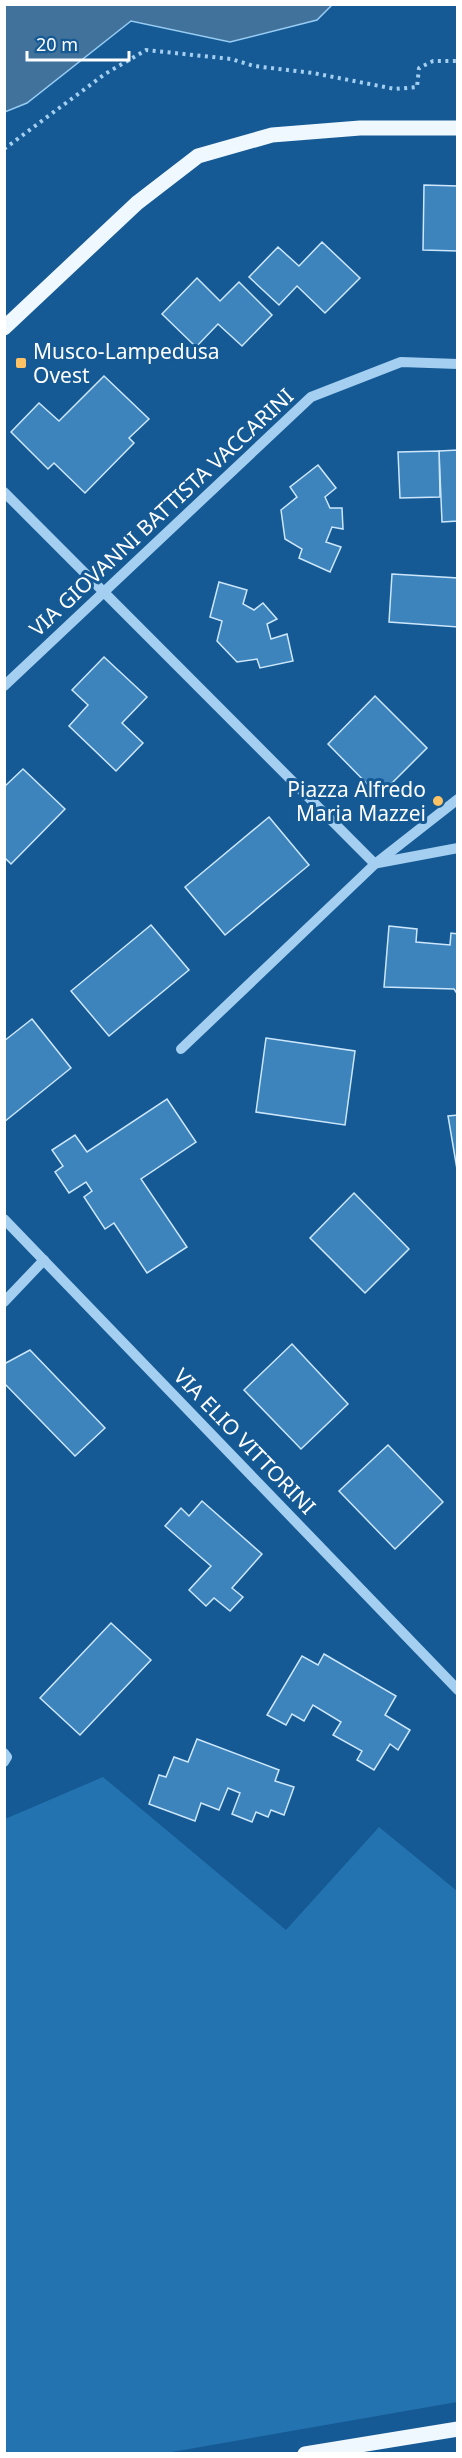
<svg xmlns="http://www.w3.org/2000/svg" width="462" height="2458" viewBox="0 0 462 2458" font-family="'Noto Sans',sans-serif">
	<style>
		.green { fill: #2473b1 }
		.water { fill: #41729c; stroke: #97ccf4; stroke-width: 1.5 }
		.building { fill: #3d83bc; stroke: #cce7fc; stroke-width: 1.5 }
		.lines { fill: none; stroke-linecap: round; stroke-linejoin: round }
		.path { stroke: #a4cff1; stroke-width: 4; stroke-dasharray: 3 4.5; stroke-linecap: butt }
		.minor { stroke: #a4cff1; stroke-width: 10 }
		.major { stroke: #eff7ff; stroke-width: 15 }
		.poi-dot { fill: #ffc265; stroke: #155a94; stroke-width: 2 }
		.labels { text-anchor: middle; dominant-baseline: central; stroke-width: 6; stroke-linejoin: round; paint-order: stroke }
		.poi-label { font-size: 21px; fill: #fff; stroke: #155a94; text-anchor: start }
		.street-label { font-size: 21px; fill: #fff; stroke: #155a94 }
	</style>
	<rect width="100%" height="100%" fill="#155a94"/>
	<polygon class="green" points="103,1777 286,1930 379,1827 457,1891 457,2402 166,2453 5,2453 5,1819"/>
	<polygon class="water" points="5,4 332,4 332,5 317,20 230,42 131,21 27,103 5,112"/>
	<g class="building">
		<polygon points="424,185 458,186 458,251 423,250"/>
		<polygon points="322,242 360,278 325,313 297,286 279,305 249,277 278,247 299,266"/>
		<polygon points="197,278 220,301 239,282 272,315 242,346 218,324 196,347 162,314"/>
		<polygon points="104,376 149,419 129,438 134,443 85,493 54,463 48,469 11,432 39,403 59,421"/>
		<polygon points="458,450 458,521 442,522 439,451"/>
		<polygon points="439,451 440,497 400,498 398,452"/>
		<polygon points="318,465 336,488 325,497 330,508 342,508 343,529 332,527 326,542 341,547 330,572 299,558 302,549 285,539 281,510 297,497 290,487"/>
		<polygon points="392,574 458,578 458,627 389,622"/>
		<polygon points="219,582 247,590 243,604 254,610 263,603 277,619 267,624 271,639 287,634 293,661 260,668 257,659 237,662 217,641 222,621 210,617"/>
		<polygon points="104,657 147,697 122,723 143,743 116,771 69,726 88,705 72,690"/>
		<polygon points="375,696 427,748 379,796 328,744"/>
		<polygon points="23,769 65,809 11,864 4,857 4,787"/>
		<polygon points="269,817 309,865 225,935 185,887"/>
		<polygon points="151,925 189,970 109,1036 71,991"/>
		<polygon points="389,926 417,929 416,942 450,945 451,933 458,934 458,995 454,989 384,987"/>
		<polygon points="32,1019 71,1068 4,1122 4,1041"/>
		<polygon points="266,1038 355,1051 345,1125 256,1112"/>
		<polygon points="167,1099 196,1142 141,1179 187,1247 147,1273 114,1223 105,1229 84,1197 92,1191 86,1182 69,1193 55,1172 63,1166 52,1150 75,1135 87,1152"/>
		<polygon points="458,1115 458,1175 448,1116"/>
		<polygon points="354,1193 409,1249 365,1293 310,1238"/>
		<polygon points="292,1344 348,1404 301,1449 244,1390"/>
		<polygon points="30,1350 105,1428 75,1456 4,1383 4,1364"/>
		<polygon points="388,1445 443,1502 395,1549 339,1491"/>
		<polygon points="202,1501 262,1554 232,1588 243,1597 230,1611 214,1598 206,1606 189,1590 211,1566 165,1526 181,1508 189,1516"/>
		<polygon points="111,1623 151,1660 80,1735 40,1698"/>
		<polygon points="324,1654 396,1696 385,1715 410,1730 398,1750 390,1744 374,1770 357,1760 362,1751 333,1735 341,1722 313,1705 304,1721 292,1714 286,1725 267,1715 302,1656 318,1665"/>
		<polygon points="197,1739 279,1770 275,1781 294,1787 284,1815 271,1810 268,1817 256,1812 252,1822 232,1814 240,1793 228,1788 219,1810 201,1803 195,1821 149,1804 159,1775 166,1777 174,1757 188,1762"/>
	</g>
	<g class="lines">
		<polyline class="path" points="4,149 105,74 146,50 231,59 254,66 313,73 395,89 417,87 419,68 433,61 458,61"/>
		<g class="minor">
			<polyline points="4,492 375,864 181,1049"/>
			<polyline points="4,686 311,397 401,362 458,364"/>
			<polyline points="378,863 458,848"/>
			<polyline points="375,864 458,799"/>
			<polyline points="4,1219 458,1690"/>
			<polyline points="4,1302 44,1260"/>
			<polyline points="4,1753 7,1757 4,1762"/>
		</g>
		<g class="major">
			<polyline points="4,328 137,203 198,156 272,135 360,128 458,128"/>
			<polyline points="305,2454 458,2429"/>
		</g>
	</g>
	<g class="poi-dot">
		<rect x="15" y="357" width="12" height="12" rx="3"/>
		<circle cx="438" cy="801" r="6"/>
	</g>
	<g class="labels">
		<g class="poi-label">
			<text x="33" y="351">Musco-Lampedusa<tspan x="33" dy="24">Ovest</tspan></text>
			<text x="426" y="789" text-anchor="end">Piazza Alfredo<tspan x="426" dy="24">Maria Mazzei</tspan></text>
		</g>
		<g class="street-label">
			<text transform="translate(161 512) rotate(-43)">VIA GIOVANNI BATTISTA VACCARINI</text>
			<text transform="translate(245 1441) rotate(46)">VIA ELIO VITTORINI</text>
		</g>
	</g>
	<rect width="462" height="2458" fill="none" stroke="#ffffff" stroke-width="12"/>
	<path d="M27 51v9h102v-9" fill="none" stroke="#ffffff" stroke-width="3"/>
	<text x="36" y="51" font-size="18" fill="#ffffff" stroke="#155a94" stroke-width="4.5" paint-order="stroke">20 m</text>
</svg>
